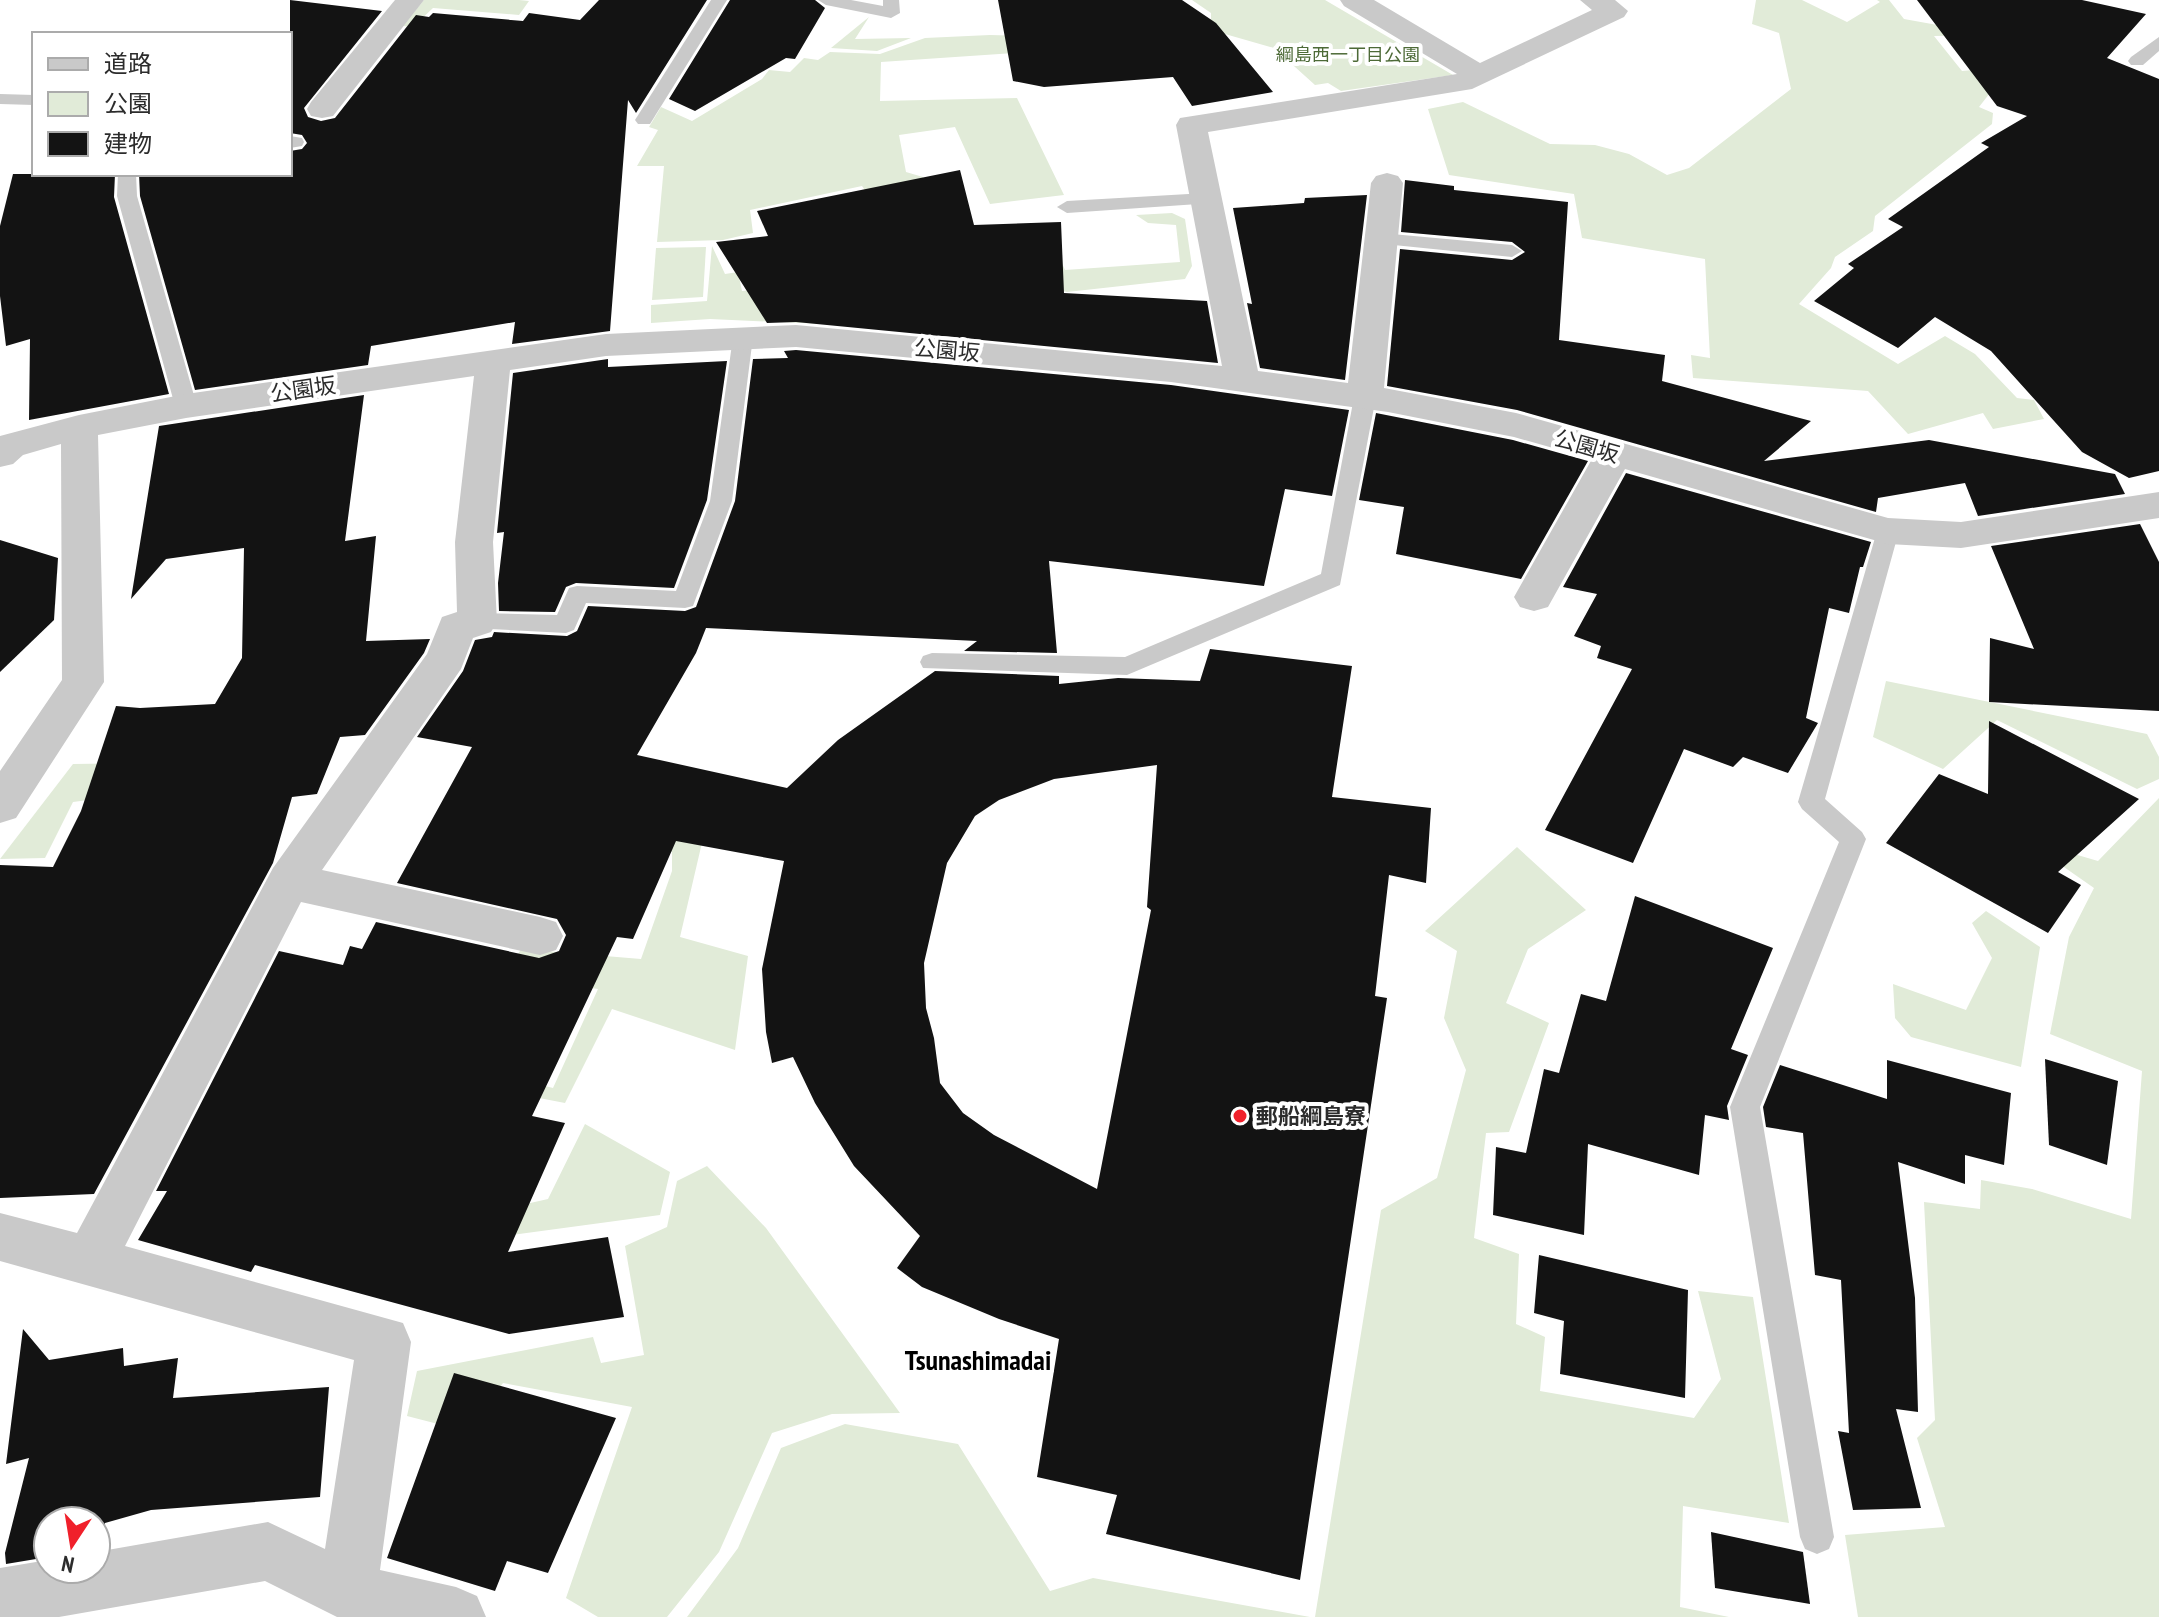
<svg xmlns="http://www.w3.org/2000/svg" width="2159" height="1617" viewBox="0 0 2159 1617" font-family="'PT Sans Narrow','Noto Sans JP',sans-serif">
	<style>
		.green { fill: #e1ebd8 }
		.building { fill: #131313; fill-rule: evenodd }
		.lines { fill: none; stroke-linecap: round; stroke-linejoin: round }
		.lane { fill: #c9c9c9; fill-rule: evenodd }
		.street { fill: #c9c9c9; fill-rule: evenodd }
		.poi-dot { fill: #f0202b; stroke: #fff; stroke-width: 3 }
		.labels { text-anchor: middle; dominant-baseline: central; stroke-width: 8; stroke-linejoin: round; paint-order: stroke }
		.far-park-label { font-size: 18px; fill: #4d6a37; stroke: #fff }
		.street-label { font-size: 22px; fill: #2c2c2c; stroke: #fff }
		.poi-label { font-size: 22px; font-weight: bold; fill: #2c2c2c; stroke: #fff; text-anchor: start }
		.near-neighbourhood-label { font-size: 28px; font-weight: bold; fill: #000; stroke: #fff }
	</style>
	<rect width="100%" height="100%" fill="#fff"/>
	<g class="green">
		<polygon points="424,0 519,0 529,1 519,15 433,8 413,27 403,26"/>
		<polygon points="1192,0 1325,0 1453,75 1341,91 1328,83 1315,85 1274,48 1211,30 1211,13"/>
		<polygon points="1756,0 1802,0 1847,22 1880,2 1877,0 1889,0 1904,19 1993,35 1934,36 1962,71 2039,64 2004,75 1979,107 1993,113 1992,124 1875,216 1873,231 1835,257 1831,268 1799,304 1898,364 1945,336 1975,354 2017,398 2034,400 2044,419 1993,429 1983,413 1908,434 1868,391 1693,378 1691,355 1710,358 1705,259 1582,238 1574,194 1449,175 1428,109 1463,102 1550,144 1595,145 1629,154 1667,175 1689,168 1791,89 1779,33 1752,24"/>
		<polygon points="869,17 855,39 911,38 877,51 831,48"/>
		<polygon points="990,35 1032,36 1090,48 881,62 880,101 1017,98 1064,195 990,204 955,127 899,135 906,172 923,177 929,207 882,214 862,186 750,210 753,233 723,240 657,242 664,166 637,166 658,130 649,127 661,107 692,121 762,79 769,70 790,72 804,58 818,60 830,52 880,54 925,38"/>
		<polygon points="1172,213 1185,219 1192,266 1185,279 1067,292 1027,282 890,327 710,319 651,323 651,305 707,301 712,246 725,274 738,272 742,291 1061,261 1065,270 1180,262 1176,225 1148,223 1136,215"/>
		<polygon points="706,247 703,297 652,300 656,248"/>
		<polygon points="1886,681 2147,734 2159,757 2159,779 2137,789 1997,720 1943,769 1873,737"/>
		<polygon points="143,763 96,799 73,802 45,858 0,859 73,764"/>
		<polygon points="2159,798 2159,1617 1858,1617 1845,1535 1945,1527 1917,1438 1935,1420 1924,1202 1980,1209 1981,1180 2032,1189 2131,1219 2142,1071 2050,1034 2069,937 2094,888 2051,858 2057,849 2098,861"/>
		<polygon points="575,832 704,834 680,937 748,956 735,1050 612,1009 565,1103 249,1042 377,1043 553,1088 598,989 506,975 521,949 641,959 672,871 672,852"/>
		<polygon points="1517,847 1586,910 1528,949 1506,1003 1549,1023 1509,1132 1486,1133 1474,1238 1519,1254 1516,1324 1545,1337 1540,1391 1694,1418 1721,1379 1698,1291 1753,1297 1789,1523 1683,1506 1680,1607 1729,1617 1315,1617 1381,1210 1437,1178 1466,1070 1444,1018 1457,951 1425,931"/>
		<polygon points="1986,911 2040,947 2021,1067 1911,1037 1895,1018 1893,984 1966,1010 1992,958 1972,923"/>
		<polygon points="585,1124 670,1172 660,1215 446,1244 485,1213 548,1199"/>
		<polygon points="707,1166 766,1228 900,1413 832,1414 772,1433 719,1552 667,1617 598,1617 566,1598 632,1407 503,1383 492,1398 438,1424 407,1416 417,1371 593,1337 601,1363 644,1355 625,1246 667,1227 677,1181"/>
		<polygon points="845,1424 958,1444 1050,1591 1093,1578 1310,1617 687,1617 738,1548 781,1448"/>
	</g>
	<g class="building">
		<polygon points="290,0 382,11 304,108 308,117 321,121 335,118 416,15 429,17 433,13 523,21 529,13 580,20 599,0 707,0 636,113 628,100 610,331 512,344 515,322 371,346 368,365 195,390 140,196 139,174 290,174 290,151 302,149 307,143 302,135 290,133"/>
		<polygon points="730,0 815,0 825,8 795,59 786,58 695,111 669,99"/>
		<polygon points="998,0 1182,0 1216,23 1273,92 1192,106 1173,77 1044,87 1013,81"/>
		<polygon points="1917,0 2082,0 2146,14 2107,58 2159,79 2159,471 2129,478 2082,452 1991,351 1935,317 1898,348 1814,301 1854,268 1848,264 1903,227 1888,219 1989,147 1981,143 2027,116 1997,106"/>
		<polygon points="960,170 974,225 1061,222 1064,293 1207,301 1218,363 796,322 767,323 716,242 768,236 757,211"/>
		<polygon points="13,174 115,174 114,197 169,394 29,420 30,339 6,346 0,296 0,226"/>
		<polygon points="1405,180 1454,186 1454,190 1568,202 1559,340 1665,355 1662,381 1811,421 1764,461 1929,440 2115,474 2125,494 1978,516 1965,483 1878,498 1876,512 1517,410 1387,386 1400,249 1512,260 1525,252 1512,242 1401,232"/>
		<polygon points="1367,195 1345,380 1260,368 1247,303 1252,304 1233,208 1304,203 1305,198"/>
		<path d="M796 350 1171 385 1349 410 1332 496 1285 489 1264 586 1049 561 1057 653 964 651 977 641 706 628 696 653 637 755 787 788 838 740 935 671 1059 676V684L1118 678 1200 681 1210 649 1352 666 1332 797 1431 808 1426 883 1389 875 1375 996 1387 998 1300 1580 1106 1534 1117 1495 1037 1477 1059 1339 999 1319 922 1287 897 1268 920 1236 854 1166 815 1103 793 1057 772 1063 766 1032 762 969 784 861 676 841 633 939 617 937 532 1116 565 1123 508 1252 608 1237 624 1317 509 1334 255 1265 251 1272 138 1240 167 1191H156L279 951 343 965 350 946 362 949 376 922 539 958 559 951 566 935 557 919 397 883 472 747 417 737 463 671 475 640 492 637 494 632 567 636 577 631 588 606 685 611 696 607 735 501 753 359 788 358 784 351ZM1157 765 1147 907 1151 910 1097 1189 994 1135 963 1113 940 1083 934 1038 926 1008 924 963 947 863 975 816 999 800 1054 779Z"/>
		<polygon points="608,359 608,367 727,361 707,500 674,588 576,583 566,587 555,612 499,611 498,583 504,532 497,533 513,373"/>
		<polygon points="364,395 345,541 376,536 366,641 430,639 424,653 365,735 340,737 317,794 292,797 273,863 94,1194 0,1198 0,865 53,867 81,811 116,706 140,708 215,704 242,658 244,548 166,559 131,599 159,426"/>
		<polygon points="1376,413 1513,440 1588,461 1521,579 1396,554 1404,507 1359,500"/>
		<polygon points="1626,473 1871,542 1863,567 1860,567 1849,613 1829,608 1806,718 1818,723 1788,773 1743,757 1733,767 1684,749 1633,863 1545,830 1632,669 1597,658 1601,646 1574,636 1597,594 1563,587"/>
		<polygon points="2140,524 2159,562 2159,711 1989,702 1990,638 2034,649 1991,546"/>
		<polygon points="0,540 58,558 54,620 0,672"/>
		<polygon points="1989,721 2139,799 2058,872 2081,885 2048,933 1886,843 1939,774 1988,794"/>
		<polygon points="1635,896 1773,948 1731,1049 1748,1055 1727,1106 1729,1120 1705,1115 1699,1175 1588,1144 1584,1235 1493,1215 1496,1147 1526,1153 1544,1069 1559,1073 1581,994 1606,1001"/>
		<polygon points="2045,1059 2118,1081 2107,1165 2049,1145"/>
		<polygon points="1887,1060 2011,1093 2004,1165 1965,1155 1965,1184 1898,1162 1915,1298 1918,1412 1896,1409 1921,1508 1853,1510 1838,1431 1849,1433 1841,1280 1815,1275 1803,1133 1766,1127 1763,1107 1780,1065 1887,1099"/>
		<polygon points="1539,1255 1688,1290 1685,1398 1560,1374 1564,1321 1534,1313"/>
		<polygon points="23,1329 49,1360 123,1348 124,1366 178,1358 173,1398 329,1387 320,1497 151,1510 105,1523 101,1548 96,1549 96,1521 48,1521 48,1557 6,1564 5,1553 29,1458 6,1464"/>
		<polygon points="454,1373 616,1418 548,1573 507,1561 495,1591 387,1558"/>
		<polygon points="1711,1532 1803,1552 1810,1604 1715,1588"/>
	</g>
	<g class="lines">
		<g class="lane">
			<polygon points="711,0 727,0 650,124 638,124 635,120"/>
			<polygon points="818,0 851,0 883,6 883,0 899,0 900,13 891,18 826,5"/>
			<polygon points="2159,37 2159,51 2143,65 2131,65 2128,61 2131,57"/>
			<polygon points="0,94 34,95 34,105 0,104"/>
			<polygon points="290,136 302,138 304,142 302,146 290,148"/>
			<polygon points="118,174 136,174 137,196 197,406 194,411 178,411 175,406 117,196"/>
			<polygon points="1206,193 1216,199 1213,203 1067,213 1057,207 1067,201"/>
			<polygon points="1381,233 1512,245 1522,251 1512,257 1374,243 1371,239 1374,235"/>
			<polygon points="743,331 753,337 732,501 693,606 685,608 586,603 574,630 566,633 469,628 465,622 469,616 477,613 557,615 569,588 577,586 676,591 710,501 733,337"/>
			<polygon points="1365,390 1373,392 1376,397 1340,585 1127,675 923,668 920,662 923,656 932,653 1125,657 1321,574 1354,397 1357,392"/>
			<polygon points="1888,523 1896,525 1899,531 1825,799 1862,832 1866,839 1760,1107 1834,1537 1829,1549 1817,1554 1805,1549 1800,1537 1730,1107 1839,842 1802,809 1798,802 1877,531 1880,525"/>
		</g>
		<g class="street">
			<polygon points="395,0 424,0 333,116 322,118 311,116 307,109 311,102"/>
			<polygon points="1340,0 1374,0 1480,63 1592,10 1580,0 1615,0 1628,11 1624,17 1472,89 1208,132 1258,371 1348,383 1371,183 1376,176 1387,173 1398,176 1403,183 1384,388 1516,413 1888,518 1961,522 2159,492 2159,518 1961,548 1888,544 1625,469 1548,607 1534,611 1520,607 1514,597 1592,459 1514,437 1388,412 1171,382 796,347 606,356 510,370 493,542 497,622 491,632 473,638 461,669 322,870 540,917 556,922 563,936 556,950 540,955 301,902 125,1246 403,1323 411,1342 380,1570 456,1587 477,1596 486,1617 337,1617 265,1581 59,1617 0,1617 0,1568 48,1560 48,1569 96,1569 96,1552 268,1522 325,1549 354,1360 0,1261 0,1213 77,1233 273,868 427,654 442,617 457,612 455,542 474,376 186,418 98,435 104,682 16,818 0,823 0,771 62,680 61,444 23,455 13,464 0,467 0,436 79,415 186,394 606,334 796,325 1222,366 1176,125 1180,118 1457,74 1344,6"/>
		</g>
	</g>
	<circle class="poi-dot" cx="1240" cy="1116" r="8"/>
	<g class="labels">
		<g class="far-park-label">
			<text x="1348" y="54">綱島西一丁目公園</text>
		</g>
		<g class="street-label">
			<text transform="translate(947 350) rotate(5)">公園坂</text>
			<text transform="translate(303 389) rotate(-8)">公園坂</text>
			<text transform="translate(1587 446) rotate(16)">公園坂</text>
		</g>
		<g class="poi-label">
			<text x="1256" y="1116">郵船綱島寮</text>
		</g>
		<g class="near-neighbourhood-label">
			<text x="978" y="1359">Tsunashimadai</text>
		</g>
	</g>
	<rect x="32" y="32" width="260" height="144" fill="#ffffff" stroke="#ababab" stroke-width="2"/>
	<rect x="48" y="58" width="40" height="12" fill="#c9c9c9" stroke="#ababab" stroke-width="2"/>
	<text x="104" y="72" font-size="24" fill="#2c2c2c">道路</text>
	<rect x="48" y="92" width="40" height="24" fill="#e1ebd8" stroke="#ababab" stroke-width="2"/>
	<text x="104" y="112" font-size="24" fill="#2c2c2c">公園</text>
	<rect x="48" y="132" width="40" height="24" fill="#131313" stroke="#ababab" stroke-width="2"/>
	<text x="104" y="152" font-size="24" fill="#2c2c2c">建物</text>
	<g transform="translate(72 1545) rotate(192)"><circle r="38" fill="#ffffff" stroke="#ababab" stroke-width="2"/>
	<path d="M0-6L14 30L0 20L-14 30Z" fill="#f0202b"/>
	<text y="-12" font-size="22" font-weight="bold" text-anchor="middle" fill="#2c2c2c">N</text>
	</g>
</svg>
